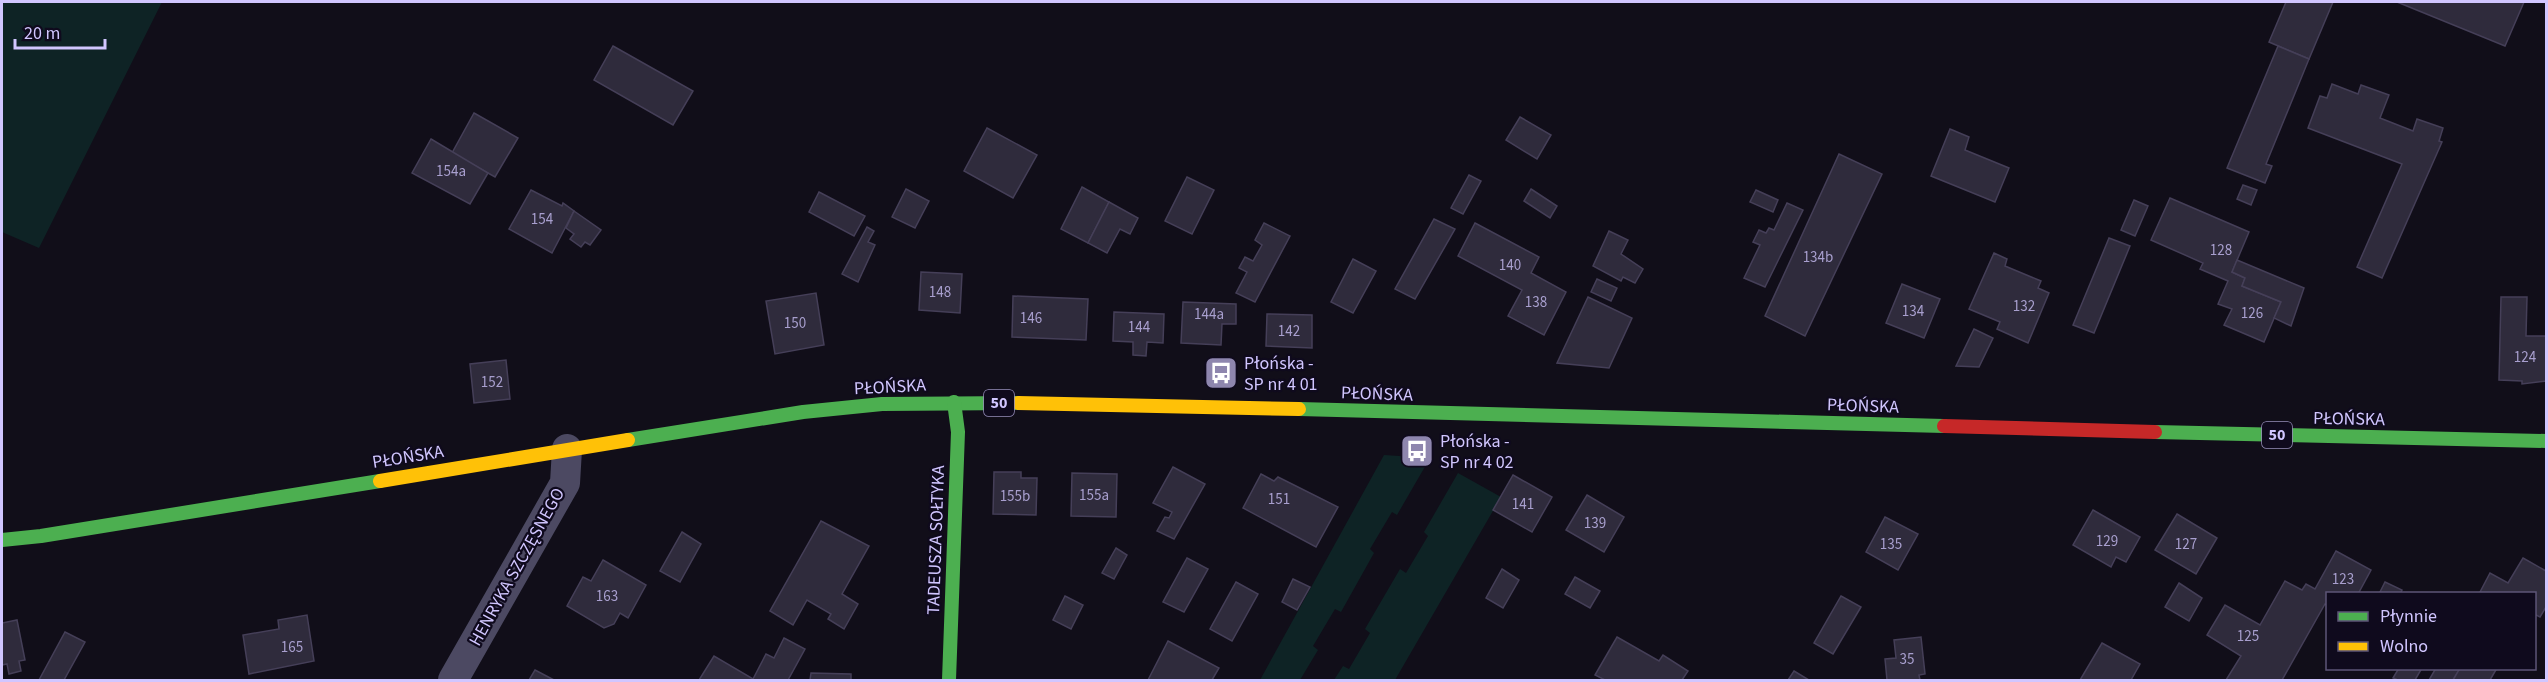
<svg xmlns="http://www.w3.org/2000/svg" width="2548" height="682" viewBox="0 0 2548 682" font-family="'Source Sans 3',sans-serif">
	<style>
		.green { fill: #0e2325 }
		.building { fill: #2f2b3c; stroke: #453f58; stroke-width: 1.5 }
		.lines { fill: none; stroke-linecap: round; stroke-linejoin: round }
		.street { stroke: #4c4962; stroke-width: 30 }
		.fast { stroke: #4caf50; stroke-width: 14 }
		.slow { stroke: #ffc107; stroke-width: 14 }
		.jam { stroke: #c62828; stroke-width: 14 }
		.labels { text-anchor: middle; dominant-baseline: central; stroke-width: 4.5; stroke-linejoin: round; paint-order: stroke }
		.number-label { font-size: 15px; fill: #a89fce }
		.shield { fill: #0f0a1d; stroke: #978ebb; stroke-width: 1.5 }
		.shield-label { font-size: 16px; font-weight: bold; fill: #d1c6ff }
		.poi-label { font-size: 18px; fill: #d1c6ff; stroke: #0f0a1d; text-anchor: start }
		.street-label { font-size: 18px; fill: #d1c6ff; stroke: #0f0a1d }
	</style>
	<rect width="100%" height="100%" fill="#110e19"/>
	<g class="green">
		<polygon points="2,2 162,2 39,248 2,232"/>
		<polygon points="1384,455 1430,458 1397,515 1392,512 1370,549 1374,553 1341,612 1335,609 1313,646 1318,650 1300,680 1260,680"/>
		<polygon points="1458,473 1501,497 1395,680 1334,680 1343,666 1349,669 1370,633 1365,629 1400,569 1406,573 1428,536 1424,532"/>
	</g>
	<g class="building">
		<polygon points="2286,2 2333,2 2309,59 2269,42"/>
		<polygon points="2397,2 2524,2 2505,46"/>
		<polygon points="613,46 693,91 673,125 594,80"/>
		<polygon points="2278,46 2309,59 2266,164 2272,166 2265,183 2227,168"/>
		<polygon points="2332,84 2358,94 2361,85 2389,95 2380,118 2413,131 2417,119 2443,128 2439,141 2442,142 2382,278 2357,267 2402,164 2308,128 2320,96 2327,98"/>
		<polygon points="474,113 518,138 495,177 452,153"/>
		<polygon points="1520,117 1551,135 1537,159 1506,140"/>
		<polygon points="987,128 1037,155 1013,198 964,171"/>
		<polygon points="1950,129 1969,137 1965,150 2009,168 1995,202 1931,176"/>
		<polygon points="431,139 488,173 470,204 412,173"/>
		<polygon points="1839,154 1882,174 1805,336 1765,316"/>
		<polygon points="1469,175 1481,181 1463,214 1451,208"/>
		<polygon points="1187,177 1214,190 1192,234 1165,221"/>
		<polygon points="2243,185 2257,190 2251,205 2237,199"/>
		<polygon points="1082,187 1109,202 1088,243 1061,229"/>
		<polygon points="906,189 929,201 915,228 892,217"/>
		<polygon points="1531,189 1557,206 1550,218 1524,201"/>
		<polygon points="531,190 562,206 563,203 574,211 552,253 509,229"/>
		<polygon points="1756,190 1778,200 1773,212 1750,202"/>
		<polygon points="819,192 865,216 854,236 809,212"/>
		<polygon points="2170,198 2249,232 2232,272 2245,278 2242,286 2281,302 2264,342 2224,325 2232,309 2218,304 2228,281 2200,269 2203,263 2151,240"/>
		<polygon points="2134,200 2148,206 2135,236 2121,230"/>
		<polygon points="1109,202 1138,218 1130,234 1120,229 1107,253 1088,243"/>
		<polygon points="1787,203 1803,210 1765,287 1744,278 1760,245 1753,242 1759,230 1766,233 1769,228 1774,230"/>
		<polygon points="574,211 601,230 590,245 585,242 581,247 570,239 574,234 566,228"/>
		<polygon points="1434,219 1455,229 1415,299 1395,289"/>
		<polygon points="1264,223 1290,236 1255,302 1236,293 1247,272 1239,268 1245,257 1253,261 1262,245 1255,240"/>
		<polygon points="1475,223 1539,257 1531,273 1566,292 1544,335 1508,316 1522,290 1458,256"/>
		<polygon points="867,227 874,231 868,242 875,245 858,282 842,274"/>
		<polygon points="1609,231 1628,240 1621,254 1643,269 1635,283 1623,277 1621,281 1593,266"/>
		<polygon points="2109,238 2130,246 2094,333 2073,325"/>
		<polygon points="1994,253 2007,259 2005,266 2041,281 2038,288 2049,293 2028,343 1997,329 2000,322 1969,309"/>
		<polygon points="1353,259 1376,271 1353,313 1331,302"/>
		<polygon points="2237,260 2304,288 2291,326 2274,318 2281,302 2242,286 2245,278 2232,272"/>
		<polygon points="921,272 962,274 960,313 919,310"/>
		<polygon points="1597,279 1617,288 1611,301 1591,292"/>
		<polygon points="1902,284 1940,299 1924,338 1886,323"/>
		<polygon points="816,293 824,345 775,354 766,301"/>
		<polygon points="1013,296 1088,299 1086,340 1012,337"/>
		<polygon points="1588,297 1632,318 1609,368 1557,363"/>
		<polygon points="2501,297 2527,297 2526,336 2546,336 2546,381 2522,384 2522,381 2499,380"/>
		<polygon points="1183,302 1236,304 1236,324 1222,324 1221,345 1181,343"/>
		<polygon points="1114,312 1164,314 1163,343 1147,342 1146,356 1133,355 1133,342 1113,341"/>
		<polygon points="1267,314 1312,315 1312,348 1266,346"/>
		<polygon points="1974,329 1993,338 1979,367 1956,366"/>
		<polygon points="506,360 510,399 474,403 470,364"/>
		<polygon points="1173,467 1205,484 1174,539 1157,531 1165,517 1169,518 1172,512 1153,503"/>
		<polygon points="994,472 1021,472 1021,478 1037,478 1036,515 993,514"/>
		<polygon points="1072,473 1117,474 1116,517 1071,516"/>
		<polygon points="1261,474 1274,481 1278,477 1338,507 1316,547 1243,508"/>
		<polygon points="1513,475 1552,497 1532,532 1493,510"/>
		<polygon points="1587,495 1624,517 1604,552 1566,530"/>
		<polygon points="2093,510 2140,537 2126,562 2116,557 2111,567 2073,545"/>
		<polygon points="2177,514 2217,538 2196,574 2155,550"/>
		<polygon points="1885,517 1918,534 1898,570 1866,552"/>
		<polygon points="821,521 869,546 842,594 858,604 844,629 828,619 831,614 807,600 793,625 770,611"/>
		<polygon points="682,532 701,544 680,582 660,571"/>
		<polygon points="1116,548 1127,555 1114,579 1102,573"/>
		<polygon points="2336,551 2371,570 2358,594 2328,594 2328,606 2325,604 2282,680 2226,680 2241,656 2207,635 2225,605 2260,625 2285,581 2302,590 2306,584 2315,589"/>
		<polygon points="1187,558 1208,569 1184,612 1163,602"/>
		<polygon points="2523,558 2546,571 2546,607 2540,617 2534,614 2534,594 2479,594 2490,573 2508,583"/>
		<polygon points="603,560 646,585 628,618 620,613 614,624 604,628 567,606 583,577 591,581"/>
		<polygon points="1502,569 1519,580 1503,608 1486,598"/>
		<polygon points="1575,577 1600,591 1590,608 1565,594"/>
		<polygon points="1293,579 1310,587 1297,610 1282,602"/>
		<polygon points="1236,582 1258,594 1232,641 1210,629"/>
		<polygon points="2385,582 2402,590 2400,594 2379,594"/>
		<polygon points="2179,583 2202,598 2189,621 2165,607"/>
		<polygon points="1065,596 1083,605 1071,629 1053,620"/>
		<polygon points="1841,596 1861,607 1833,654 1814,643"/>
		<polygon points="307,615 314,661 249,674 243,635 279,629 278,620"/>
		<polygon points="17,620 25,660 19,661 21,671 9,674 7,664 2,665 2,623"/>
		<polygon points="65,632 85,642 64,680 39,680"/>
		<polygon points="1617,637 1659,661 1663,655 1688,671 1682,680 1605,680 1595,675"/>
		<polygon points="1921,637 1925,674 1919,675 1920,680 1884,680 1887,680 1885,659 1896,658 1894,640"/>
		<polygon points="784,638 805,649 788,680 699,680 714,656 753,679 766,654 774,658"/>
		<polygon points="1168,641 1219,668 1212,680 1148,680"/>
		<polygon points="2102,643 2140,664 2131,680 2080,680"/>
		<polygon points="2399,668 2422,668 2415,680 2398,680 2393,678"/>
		<polygon points="2436,668 2459,668 2460,669 2453,680 2429,680"/>
		<polygon points="2497,668 2490,680 2453,680 2460,668"/>
		<polygon points="535,670 554,680 529,680"/>
		<polygon points="1794,671 1809,680 1788,680"/>
		<polygon points="811,673 851,674 851,680 810,680"/>
	</g>
	<g class="lines">
		<polyline class="street" points="453,680 565,483 567,449"/>
		<g class="fast">
			<polyline points="1299,409 1944,426"/>
			<polyline points="2155,432 2546,441"/>
			<polyline points="628,440 803,412 882,404 1018,403"/>
			<polyline points="2,540 41,536 380,481"/>
			<polyline points="949,680 958,432 954,402"/>
		</g>
		<g class="slow">
			<polyline points="1018,403 1299,409"/>
			<polyline points="380,481 628,440"/>
		</g>
		<polyline class="jam" points="1944,426 2155,432"/>
	</g>
	<defs>
		<g id="bus-square" transform="scale(1.725)"><rect x="-9" y="-9" width="18" height="18" rx="4" fill="#8e86ae" stroke="#0f0a1d"/><path d="M-5-6H5V4H4V6H2V4H-2V6H-4V4H-5ZM-3.5-4V0h7V-4ZM-3.5 1.2v1.5H-2V1.2ZM2 1.2v1.5H3.5V1.2Z" fill="#fff"/></g>
	</defs>
	<g fill-rule="evenodd">
		<use href="#bus-square" x="1221" y="373"/>
		<use href="#bus-square" x="1417" y="451"/>
	</g>
	<g class="labels">
		<g class="number-label">
			<text x="451" y="171">154a</text>
			<text x="542" y="219">154</text>
			<text x="2221" y="250">128</text>
			<text x="1818" y="257">134b</text>
			<text x="1510" y="265">140</text>
			<text x="940" y="292">148</text>
			<text x="1536" y="302">138</text>
			<text x="2024" y="306">132</text>
			<text x="1913" y="311">134</text>
			<text x="2252" y="313">126</text>
			<text x="1209" y="314">144a</text>
			<text x="1031" y="318">146</text>
			<text x="795" y="323">150</text>
			<text x="1139" y="327">144</text>
			<text x="1289" y="331">142</text>
			<text x="2525" y="357">124</text>
			<text x="492" y="382">152</text>
			<text x="1094" y="495">155a</text>
			<text x="1015" y="496">155b</text>
			<text x="1279" y="499">151</text>
			<text x="1523" y="504">141</text>
			<text x="1595" y="523">139</text>
			<text x="2107" y="541">129</text>
			<text x="1891" y="544">135</text>
			<text x="2186" y="544">127</text>
			<text x="2343" y="579">123</text>
			<text x="607" y="596">163</text>
			<text x="2248" y="636">125</text>
			<text x="292" y="647">165</text>
			<text x="1907" y="659">35</text>
		</g>
		<g class="shield">
			<rect x="984" y="390" width="30" height="26" rx="4.5"/>
			<rect x="2262" y="422" width="30" height="26" rx="4.5"/>
		</g>
		<g class="shield-label">
			<text x="999" y="403">50</text>
			<text x="2277" y="435">50</text>
		</g>
		<g class="poi-label">
			<text x="1244" y="363">Płońska -<tspan x="1244" dy="21">SP nr 4 01</tspan></text>
			<text x="1440" y="441">Płońska -<tspan x="1440" dy="21">SP nr 4 02</tspan></text>
		</g>
		<g class="street-label">
			<text transform="translate(890 387) rotate(-3)">PŁOŃSKA</text>
			<text transform="translate(1377 394) rotate(2)">PŁOŃSKA</text>
			<text transform="translate(1863 406) rotate(2)">PŁOŃSKA</text>
			<text transform="translate(2349 419) rotate(1)">PŁOŃSKA</text>
			<text transform="translate(408 457) rotate(-9)">PŁOŃSKA</text>
			<text transform="translate(936 540) rotate(-88)">TADEUSZA SOŁTYKA</text>
			<text transform="translate(517 567) rotate(-61)">HENRYKA SZCZĘSNEGO</text>
		</g>
	</g>
	<rect width="2548" height="682" fill="none" stroke="#d1c6ff" stroke-width="6"/>
	<rect x="2326" y="592" width="210" height="78" fill="#0f0a1d" stroke="#5d5577" stroke-width="1.5"/>
	<rect x="2338" y="612" width="30" height="9" fill="#4caf50" stroke="#5d5577" stroke-width="1.5"/>
	<text x="2380" y="622" font-size="18" fill="#d1c6ff">Płynnie</text>
	<rect x="2338" y="642" width="30" height="9" fill="#ffc107" stroke="#5d5577" stroke-width="1.5"/>
	<text x="2380" y="652" font-size="18" fill="#d1c6ff">Wolno</text>
	<path d="M15 39v9h90v-9" fill="none" stroke="#d1c6ff" stroke-width="3"/>
	<text x="24" y="39" font-size="18" fill="#d1c6ff" stroke="#0f0a1d" stroke-width="4.5" paint-order="stroke">20 m</text>
</svg>
